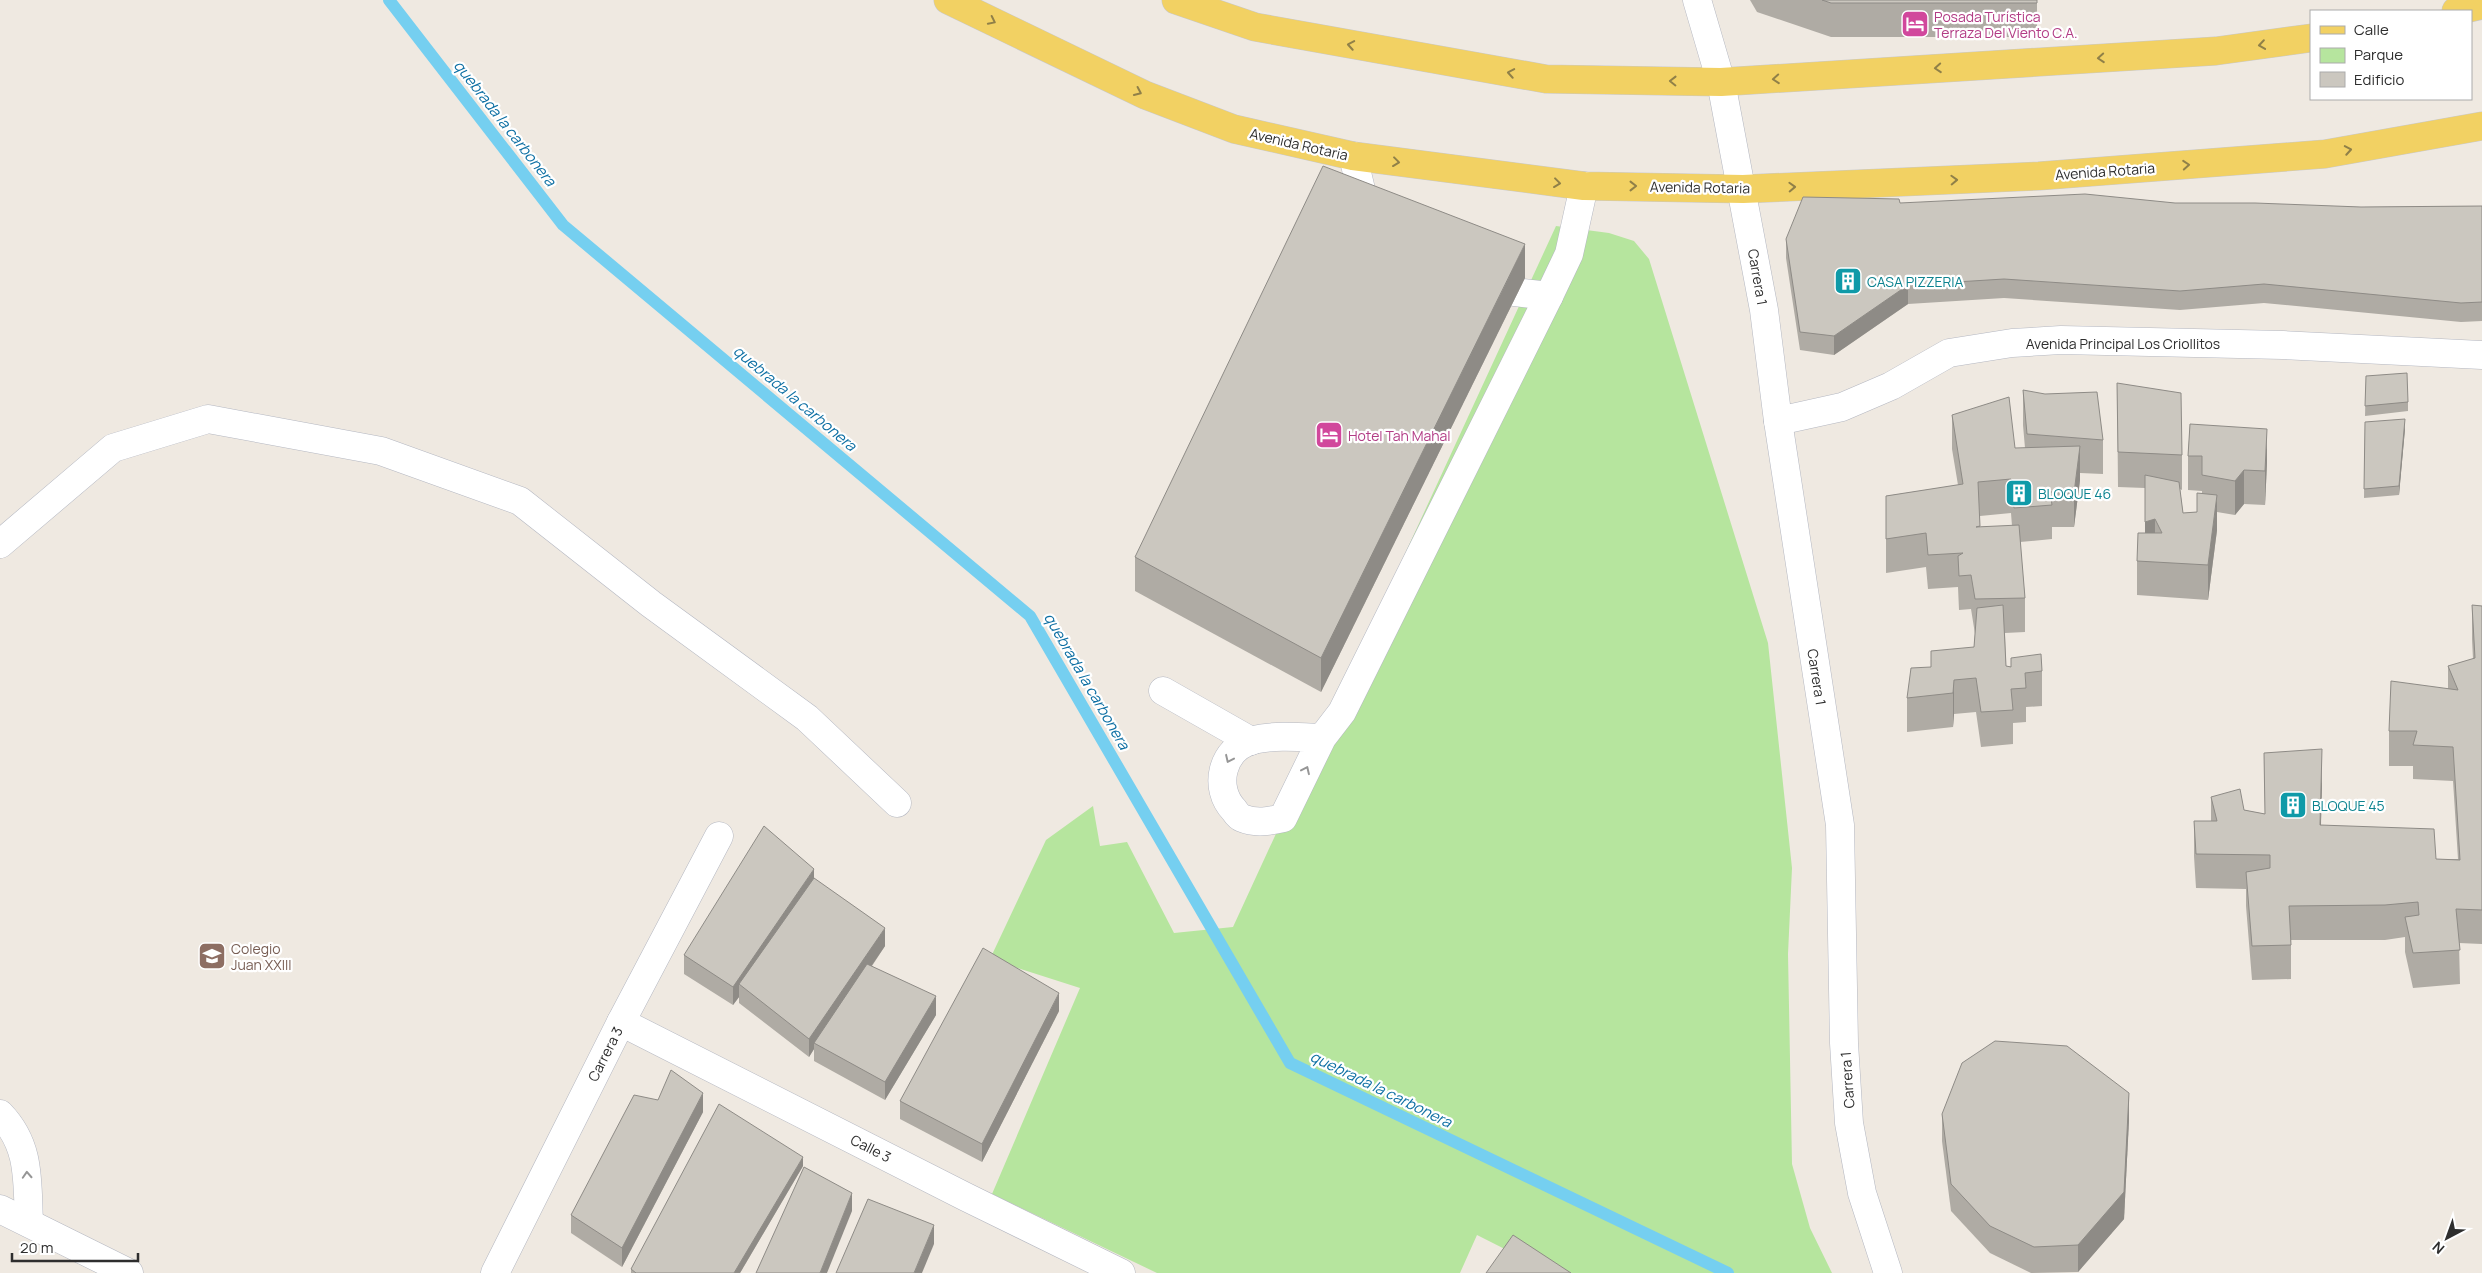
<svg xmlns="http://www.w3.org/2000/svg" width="2482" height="1273" viewBox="0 0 2482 1273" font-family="Manrope,sans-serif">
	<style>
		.green { fill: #b6e59e }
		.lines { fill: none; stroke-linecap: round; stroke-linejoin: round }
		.stream { stroke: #75cff0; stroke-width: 12 }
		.minor-casing { stroke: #b4b7c1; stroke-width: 29 }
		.major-casing { stroke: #c9c9c9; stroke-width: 29 }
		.minor { stroke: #fff; stroke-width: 28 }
		.major { stroke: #f2d163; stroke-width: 28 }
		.wall { fill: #afaba4; fill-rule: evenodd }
		.shaded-wall { fill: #8e8b86 }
		.building { fill: #cbc7bf; stroke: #8e8b86 }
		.oneway { stroke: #908048 }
		.oneway2 { stroke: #969696 }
		.labels { text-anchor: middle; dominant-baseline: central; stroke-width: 4.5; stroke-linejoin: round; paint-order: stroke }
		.hotel-label { font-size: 14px; fill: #b23c85; stroke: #fff; text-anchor: start }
		.street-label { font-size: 14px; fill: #2e2e2e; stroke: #fff }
		.culture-label { font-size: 14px; fill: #0d838f; stroke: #fff; text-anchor: start }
		.education-label { font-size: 14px; fill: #785e54; stroke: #fff; text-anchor: start }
		.water-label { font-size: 15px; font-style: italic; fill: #0d6fa3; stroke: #fff }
	</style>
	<rect width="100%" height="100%" fill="#efe9e1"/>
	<polygon class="green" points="1556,226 1609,233 1634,241 1649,259 1768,643 1792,868 1788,954 1792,1164 1810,1228 1832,1273 1552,1273 1477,1235 1460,1273 1157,1273 992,1194 1080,988 990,959 1046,840 1093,806 1100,846 1127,842 1174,933 1233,927"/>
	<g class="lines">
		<polyline class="stream" points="389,0 563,225 1030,616 1290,1063 1728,1273"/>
		<g class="minor-casing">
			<g id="minor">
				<polyline points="1697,0 1721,82 1764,310 1778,421 1840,825 1844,1043 1849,1123 1862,1193 1888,1273"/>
				<polyline points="1353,156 1367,215"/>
				<polyline points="1481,288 1549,296"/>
				<polyline points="1778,421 1842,407 1891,386 1949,353 2012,343 2061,340 2283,345 2482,355"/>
				<polyline points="0,544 113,448 208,419 381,451 520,501 651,604 807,718 897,803"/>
				<polyline points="1163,691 1251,741"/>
				<path d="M1322 738C1299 737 1274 735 1253 740 1221 749 1213 788 1234 810 1236 813 1239 817 1242 818 1256 824 1270 821 1283 818L1322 738 1342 712 1549 296 1569 254 1584 186"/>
				<polyline points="621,1022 966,1197 1121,1273"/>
				<path d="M0 1114C31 1146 27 1181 29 1223"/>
				<polyline points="0,1209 129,1273"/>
				<polyline points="495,1273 621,1022 719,836"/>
			</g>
		</g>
		<g class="major-casing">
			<g id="major">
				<polyline points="948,0 1145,95 1234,129 1353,156 1584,186 1743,189 2039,176 2325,154 2482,126"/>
				<polyline points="1176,0 1255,27 1546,79 1721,82 2216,51 2311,38"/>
				<polyline points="2456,11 2482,5"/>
			</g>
		</g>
		<use href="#minor" class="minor"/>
		<use href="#major" class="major"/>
	</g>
	<g class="wall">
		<polygon points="1750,0 2037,0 2037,37 1831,37 1757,12"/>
		<polygon points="1900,203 2175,203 2361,207 2482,206 2482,321 2461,322 2264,303 2180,310 2004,298 1908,304 1834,355 1800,350 1786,258 1786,239"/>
		<polygon points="1525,278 1321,692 1135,591 1135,557"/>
		<polygon points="2366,376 2408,402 2408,411 2365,416"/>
		<polygon points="2117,383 2182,455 2182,490 2180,489 2183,513 2197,512 2197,493 2202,494 2202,491 2188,490 2188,456 2190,424 2267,463 2265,505 2244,504 2235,515 2217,512 2217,530 2208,600 2137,595 2137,561 2145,533 2145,488 2118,487"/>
		<path d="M2023 390 2103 440V474L2080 473V480L2074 527H2052V539L2020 542 2025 598V632L2005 633 2006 666 2042 671V706L2026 707V722L2013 723V744L1981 747 1976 712 1954 714 1953 727 1907 732V698L1931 667 1974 647 1975 634 1971 609 1959 610 1958 587 1928 589 1926 567 1886 573V496L1958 485 1952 449V415L2015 448H2025L2023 425ZM2011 513 2012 526 1980 527V516Z"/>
		<polygon points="2365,422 2405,429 2399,495 2364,498"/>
		<polygon points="2472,605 2482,606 2482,944 2459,943 2460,984 2413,988 2405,952 2405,937 2385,940 2291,940 2291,979 2252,980 2246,906 2246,889 2196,888 2194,856 2194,821 2211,821 2211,797 2244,810 2265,814 2264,753 2322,783 2321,825 2436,859 2458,859 2453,781 2413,779 2413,766 2389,766 2389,731 2448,689 2448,666 2473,659 2472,639"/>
		<polygon points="814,879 885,946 872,966 936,1015 885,1100 814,1061 814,1049 809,1057 739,1003 739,997 733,1005 684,974 684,955"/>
		<polygon points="1059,1011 982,1162 900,1119 900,1101"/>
		<polygon points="658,1100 703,1112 622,1267 571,1233 571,1215"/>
		<polygon points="1942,1114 2129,1120 2124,1219 2078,1272 2031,1273 1990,1253 1951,1211 1942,1141"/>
		<polygon points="803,1166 740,1273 631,1273 631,1269"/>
	</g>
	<g class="shaded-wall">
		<polygon points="1525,244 1525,278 1321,692 1321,658"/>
		<polygon points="1908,285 1908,304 1834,355 1834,336"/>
		<polygon points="2405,419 2405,429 2399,495 2399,486"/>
		<polygon points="2267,429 2267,463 2265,505 2265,471"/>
		<polygon points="2080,446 2080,480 2074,527 2074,493"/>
		<polygon points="2244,470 2244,504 2235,515 2235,481"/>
		<polygon points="2217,495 2217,530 2208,600 2208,565"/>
		<polygon points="2155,519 2155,553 2145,556 2145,522"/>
		<polygon points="1954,680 1954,714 1953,727 1953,693"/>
		<polygon points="2322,749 2322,783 2320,859 2320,825"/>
		<polygon points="814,869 814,888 739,984 739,997 733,1005 733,987"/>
		<polygon points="885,928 885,946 818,1044 814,1043 814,1049 809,1057 809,1039"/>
		<polygon points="1059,993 1059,1011 982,1162 982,1144"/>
		<polygon points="936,996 936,1015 885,1100 885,1082"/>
		<polygon points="703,1093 703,1112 622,1267 622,1248"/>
		<polygon points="2129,1093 2129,1120 2124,1219 2078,1272 2078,1245"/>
		<polygon points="803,1157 803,1166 740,1273 734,1273"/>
		<polygon points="852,1193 852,1211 827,1273 820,1273"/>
		<polygon points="934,1225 934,1244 922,1273 914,1273"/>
	</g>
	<g class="building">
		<polygon points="1822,0 2037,0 2037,3 1831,3"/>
		<polygon points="1323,166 1525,244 1321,658 1135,557"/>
		<polygon points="2085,194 2175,203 2255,203 2361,207 2482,206 2482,302 2461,303 2264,284 2180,291 2004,279 1908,285 1834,336 1800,332 1786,239 1803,197 1899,199 1900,203"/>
		<polygon points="2407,373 2408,402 2365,406 2366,376"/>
		<polygon points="2117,383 2181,393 2182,455 2118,452"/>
		<polygon points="2023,390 2045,394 2097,392 2103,440 2027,434"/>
		<polygon points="2009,397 2015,448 2080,446 2074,493 2050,492 2052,505 2014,508 2011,479 1978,482 1980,526 1976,527 2019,525 2025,598 1975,599 1971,575 1959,576 1958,556 1963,553 1928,555 1926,533 1886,539 1886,496 1963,484 1952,415"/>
		<polygon points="2405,419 2399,486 2364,489 2365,422"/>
		<polygon points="2190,424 2267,429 2265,471 2244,470 2235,481 2202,475 2202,456 2188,456"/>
		<polygon points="2145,475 2179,482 2183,513 2197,512 2197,493 2217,495 2208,565 2137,561 2138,533 2162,533 2155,519 2145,522"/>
		<polygon points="2003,605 2006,666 2011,667 2011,658 2041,654 2042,671 2025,673 2026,688 2011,689 2013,710 1981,712 1976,678 1954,680 1953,693 1907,698 1911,668 1931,667 1931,651 1974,647 1977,608"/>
		<polygon points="2472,605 2482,606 2482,910 2456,909 2460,950 2413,953 2405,917 2419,915 2418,902 2385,905 2289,906 2291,945 2252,946 2246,872 2270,868 2270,855 2196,854 2194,821 2217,821 2211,797 2240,789 2244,810 2265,814 2264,753 2322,749 2320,825 2434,829 2436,859 2460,860 2453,747 2413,745 2417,731 2389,731 2391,681 2458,690 2448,666 2475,658"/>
		<polygon points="764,826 814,869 733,987 684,955"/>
		<polygon points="814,878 885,928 809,1039 739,984"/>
		<polygon points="983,948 1059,993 982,1144 900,1101"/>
		<polygon points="867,964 936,996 885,1082 814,1043"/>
		<polygon points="1995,1041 2067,1046 2129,1093 2124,1192 2078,1245 2034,1247 1990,1226 1951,1184 1942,1114 1962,1063"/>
		<polygon points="671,1070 703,1093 622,1248 571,1215 634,1095 658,1100"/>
		<polygon points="719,1104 803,1157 734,1273 636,1273 631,1269"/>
		<polygon points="804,1167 852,1193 820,1273 756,1273"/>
		<polygon points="868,1199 934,1225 914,1273 836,1273"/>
		<polygon points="1513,1235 1571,1273 1486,1273"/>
	</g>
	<defs><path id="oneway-chevron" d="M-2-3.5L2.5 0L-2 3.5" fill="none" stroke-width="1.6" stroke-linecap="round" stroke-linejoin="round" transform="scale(1.25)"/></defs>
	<g class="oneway">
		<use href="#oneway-chevron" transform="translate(992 21) rotate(26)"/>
		<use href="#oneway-chevron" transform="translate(1351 45) rotate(-170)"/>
		<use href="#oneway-chevron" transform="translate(2262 45) rotate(172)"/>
		<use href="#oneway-chevron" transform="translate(2101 58) rotate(176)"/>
		<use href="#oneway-chevron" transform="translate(1938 68) rotate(176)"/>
		<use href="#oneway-chevron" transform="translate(1511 73) rotate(-170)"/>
		<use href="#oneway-chevron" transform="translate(1776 79) rotate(176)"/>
		<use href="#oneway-chevron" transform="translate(1673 81) rotate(-179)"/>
		<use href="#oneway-chevron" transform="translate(1138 92) rotate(25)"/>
		<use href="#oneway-chevron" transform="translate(2348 150) rotate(-10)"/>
		<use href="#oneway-chevron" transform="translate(1396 162) rotate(7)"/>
		<use href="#oneway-chevron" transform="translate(2186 165) rotate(-4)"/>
		<use href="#oneway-chevron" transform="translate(1954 180) rotate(-2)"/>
		<use href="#oneway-chevron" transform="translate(1557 183) rotate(7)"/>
		<use href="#oneway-chevron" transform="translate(1633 186)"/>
		<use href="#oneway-chevron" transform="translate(1792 187) rotate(-2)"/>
	</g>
	<g class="oneway2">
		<use href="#oneway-chevron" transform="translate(1229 759) rotate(115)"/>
		<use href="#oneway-chevron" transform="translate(1306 770) rotate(-65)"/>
		<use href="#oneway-chevron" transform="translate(27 1175) rotate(-93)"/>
	</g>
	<defs>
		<g id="hotel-square" transform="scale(1.4375)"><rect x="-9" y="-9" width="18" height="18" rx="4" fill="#d1479c" stroke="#fff"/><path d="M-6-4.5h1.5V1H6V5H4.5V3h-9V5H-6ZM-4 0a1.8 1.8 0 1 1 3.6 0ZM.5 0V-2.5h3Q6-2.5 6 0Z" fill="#fff"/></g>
		<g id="building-square" transform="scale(1.4375)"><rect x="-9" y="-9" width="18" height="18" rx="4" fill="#0f9aa8" stroke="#fff"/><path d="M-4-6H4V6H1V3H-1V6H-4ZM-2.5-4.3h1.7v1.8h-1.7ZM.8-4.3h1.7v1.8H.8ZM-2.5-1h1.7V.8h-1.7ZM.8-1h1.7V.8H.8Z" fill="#fff"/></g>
		<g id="school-square" transform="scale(1.4375)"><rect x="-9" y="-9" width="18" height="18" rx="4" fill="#8d6e63" stroke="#fff"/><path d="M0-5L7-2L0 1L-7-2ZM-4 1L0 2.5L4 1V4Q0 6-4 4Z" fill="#fff"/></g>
	</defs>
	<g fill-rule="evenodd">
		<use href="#hotel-square" x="1915" y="24"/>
		<use href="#building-square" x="1848" y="281"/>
		<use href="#hotel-square" x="1329" y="435"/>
		<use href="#building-square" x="2019" y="493"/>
		<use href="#building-square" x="2293" y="805"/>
		<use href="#school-square" x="212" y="956"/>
	</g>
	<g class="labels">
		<g class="hotel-label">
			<text x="1934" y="16">Posada Turística<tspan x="1934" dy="16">Terraza Del Viento C.A.</tspan></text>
			<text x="1348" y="435">Hotel Tah Mahal</text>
		</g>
		<g class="street-label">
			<text transform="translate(1299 144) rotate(13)">Avenida Rotaria</text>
			<text transform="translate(2105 171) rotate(-4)">Avenida Rotaria</text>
			<text transform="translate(1700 187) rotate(1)">Avenida Rotaria</text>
			<text transform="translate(1758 277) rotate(80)">Carrera 1</text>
			<text x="2123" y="343">Avenida Principal Los Criollitos</text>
			<text transform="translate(1817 677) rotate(81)">Carrera 1</text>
			<text transform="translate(605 1054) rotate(-63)">Carrera 3</text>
			<text transform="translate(1847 1080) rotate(-94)">Carrera 1</text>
			<text transform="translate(871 1148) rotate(27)">Calle 3</text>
		</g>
		<g class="culture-label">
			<text x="1867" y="281">CASA PIZZERIA</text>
			<text x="2038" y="493">BLOQUE 46</text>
			<text x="2312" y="805">BLOQUE 45</text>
		</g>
		<g class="education-label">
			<text x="231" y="948">Colegio<tspan x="231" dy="16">Juan XXIII</tspan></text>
		</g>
		<g class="water-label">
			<text transform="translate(505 123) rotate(52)">quebrada la carbonera</text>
			<text transform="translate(795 398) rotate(40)">quebrada la carbonera</text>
			<text transform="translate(1087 681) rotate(60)">quebrada la carbonera</text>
			<text transform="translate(1381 1089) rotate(26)">quebrada la carbonera</text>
		</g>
	</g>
	<rect x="2310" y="10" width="162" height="90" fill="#ffffff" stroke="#ababab"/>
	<rect x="2320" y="26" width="25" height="8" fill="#f2d163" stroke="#ababab"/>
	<text x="2354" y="35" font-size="15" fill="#2e2e2e">Calle</text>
	<rect x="2320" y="48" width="25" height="15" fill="#b6e59e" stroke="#ababab"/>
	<text x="2354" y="60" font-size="15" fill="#2e2e2e">Parque</text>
	<rect x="2320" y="72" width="25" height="15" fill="#cbc7bf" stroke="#ababab"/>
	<text x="2354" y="85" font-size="15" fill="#2e2e2e">Edificio</text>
	<g transform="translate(2447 1238) rotate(221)" stroke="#ffffff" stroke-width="4" paint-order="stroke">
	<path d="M0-4L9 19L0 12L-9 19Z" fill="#2e2e2e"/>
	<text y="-8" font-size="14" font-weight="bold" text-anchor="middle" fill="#2e2e2e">N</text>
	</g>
	<path d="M12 1253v8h126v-8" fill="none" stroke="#2e2e2e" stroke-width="2.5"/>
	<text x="20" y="1253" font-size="15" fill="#2e2e2e" stroke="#ffffff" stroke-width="4" paint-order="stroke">20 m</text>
</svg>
